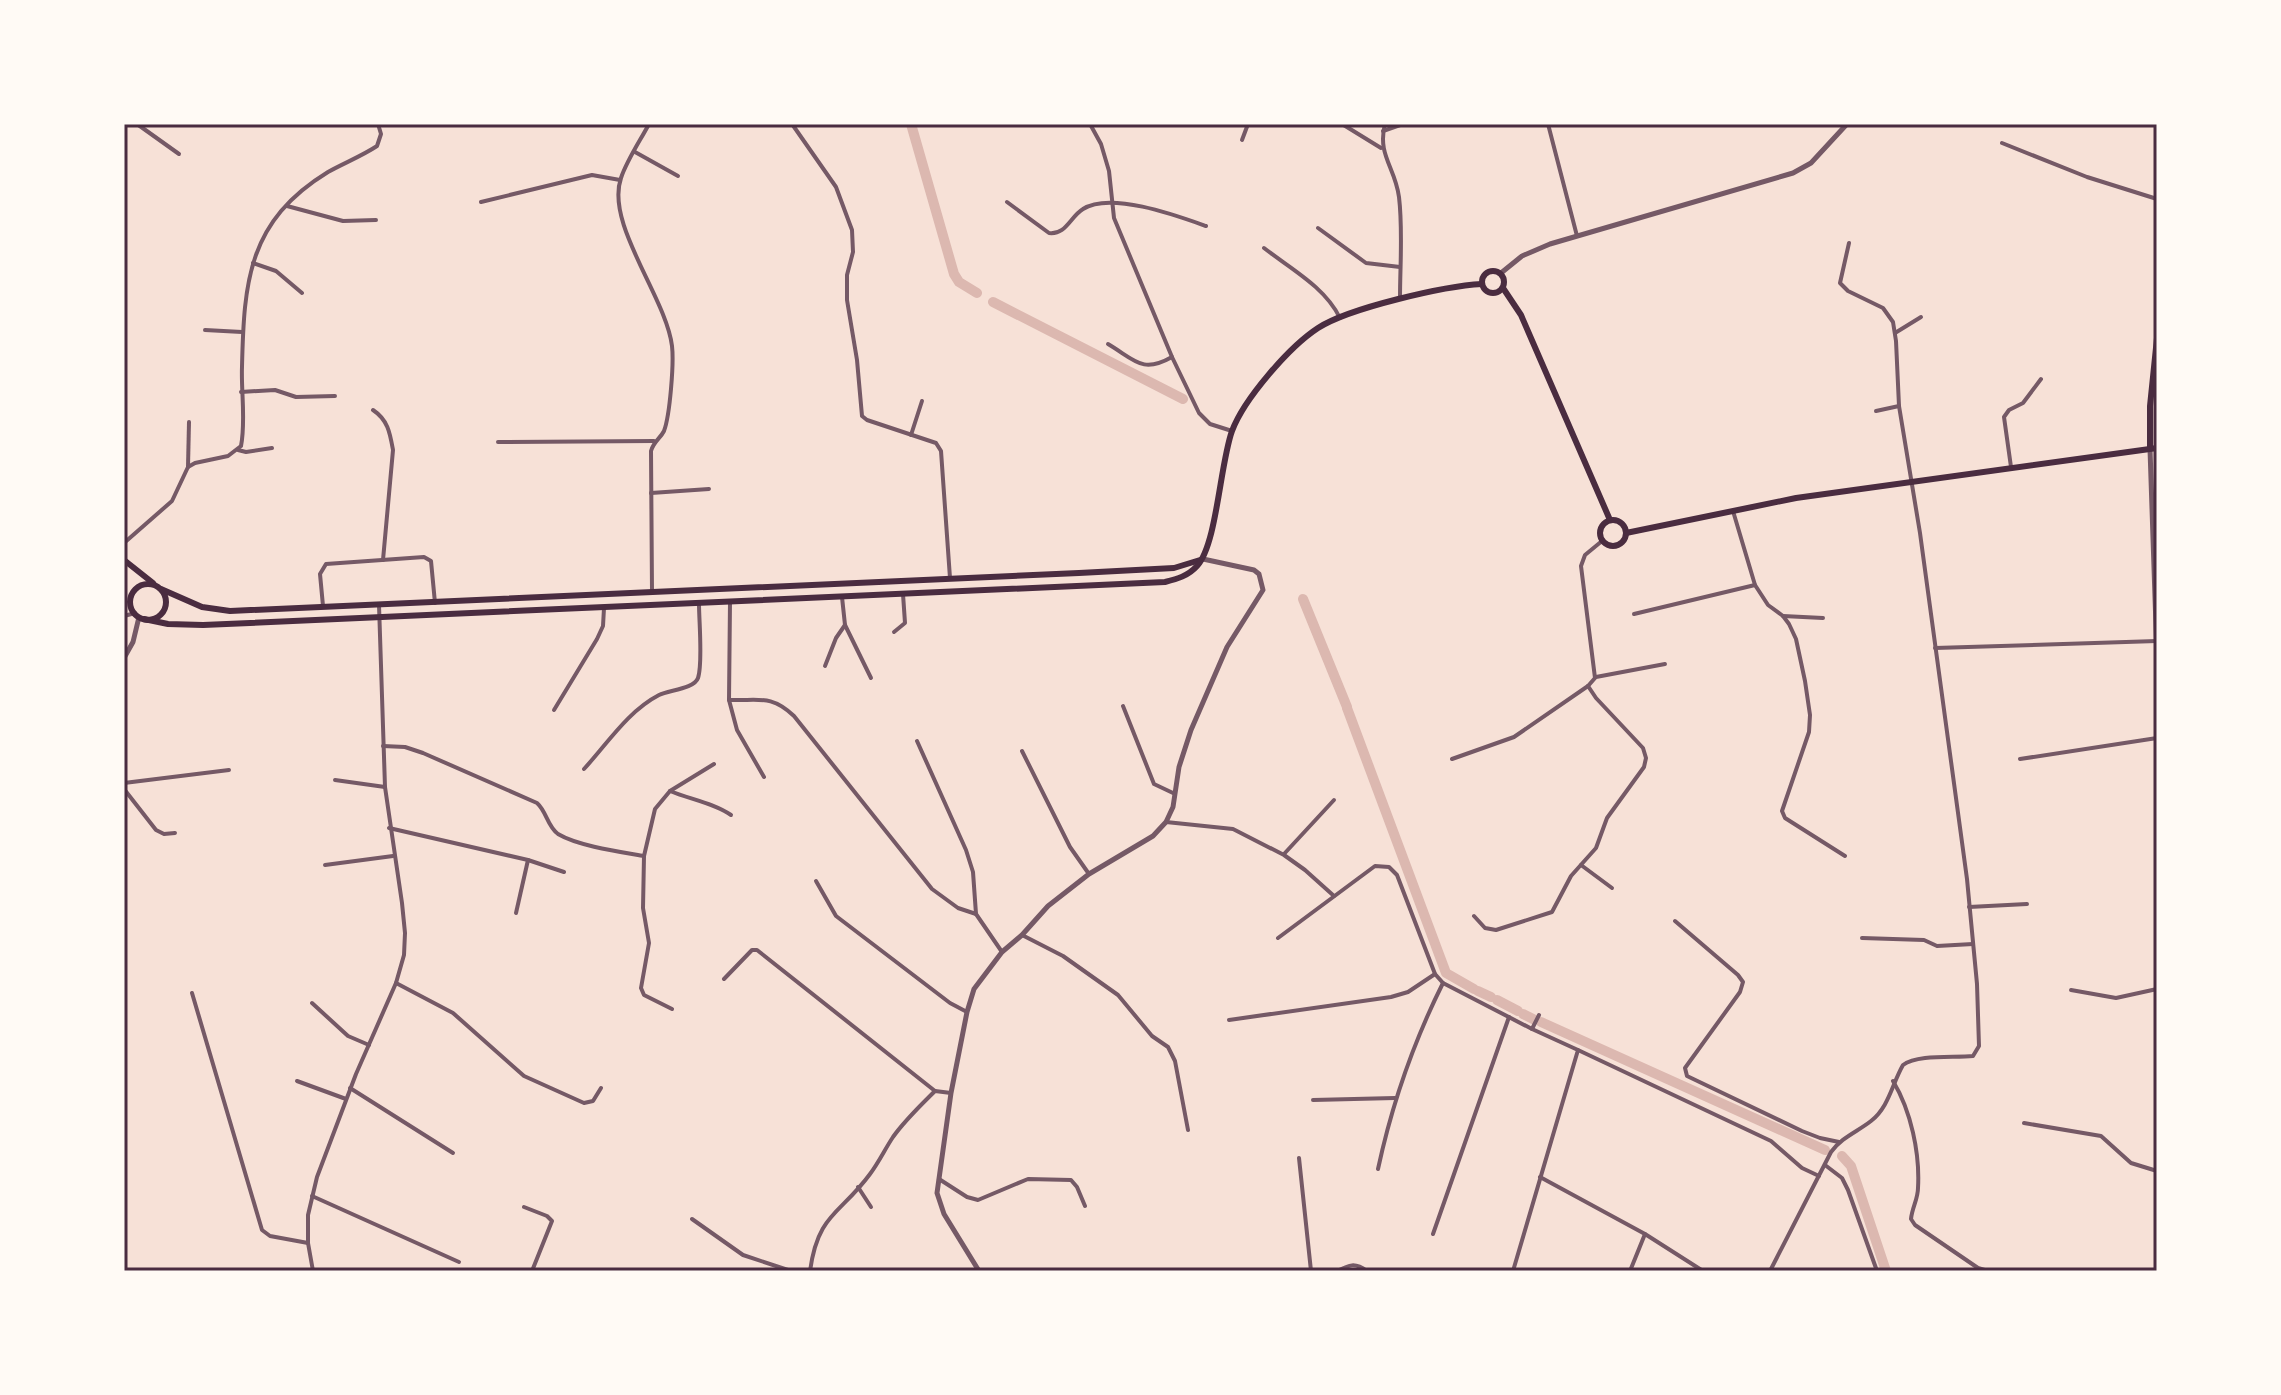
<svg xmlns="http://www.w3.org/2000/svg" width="2281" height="1395" viewBox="0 0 2281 1395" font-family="Quicksand,sans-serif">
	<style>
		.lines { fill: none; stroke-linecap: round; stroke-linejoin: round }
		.canal { stroke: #dcb8b0; stroke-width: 10 }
		.minor { stroke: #755966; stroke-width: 4 }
		.tertiary { stroke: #755966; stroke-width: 5 }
		.secondary { stroke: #4a2c40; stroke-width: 6 }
		.primary { stroke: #4a2c40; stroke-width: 6 }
		.neatline { fill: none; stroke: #4a2c40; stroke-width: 3 }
	</style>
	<rect width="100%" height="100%" fill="#f7e1d7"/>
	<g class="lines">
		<g class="canal">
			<polyline points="911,124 954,274 959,282 977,293"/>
			<polyline points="993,302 1183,399"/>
			<polyline points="1303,599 1347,707"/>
			<polyline points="1347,708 1446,973 1474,989"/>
			<polyline points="1478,991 1491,997"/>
			<polyline points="1497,1000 1518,1011"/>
			<polyline points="1523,1014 1533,1019"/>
			<polyline points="1541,1022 1825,1150"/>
			<polyline points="1842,1156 1851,1166 1886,1271"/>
		</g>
		<g class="minor">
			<polyline points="137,124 179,154"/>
			<path d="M649 124C640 141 627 160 621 178 605 224 666 297 672 346 674 363 670 415 664 431 660 439 654 441 651 451L652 591"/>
			<polyline points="792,124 836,187 852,230 853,252 847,275 847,300 857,360 862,416 867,420 936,443 941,451 950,578"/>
			<polyline points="1090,124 1101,144 1109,171 1114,218 1172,357 1199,413 1210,424 1232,431"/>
			<polyline points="1342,124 1381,148"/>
			<path d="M1385 124C1377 155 1395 167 1399 197 1403 230 1400 265 1400 298"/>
			<polyline points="1548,124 1577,236"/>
			<polyline points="1383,131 1403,124"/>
			<polyline points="1242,140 1248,124"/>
			<polyline points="2002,143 2087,177 2157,199"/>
			<polyline points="635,152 678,176"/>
			<polyline points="481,202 592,175 620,180"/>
			<path d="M1007 202 1049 233C1066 235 1070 217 1083 209 1110 191 1178 216 1206 226"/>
			<polyline points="287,206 343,221 376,220"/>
			<polyline points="1318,228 1366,263 1400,267"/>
			<path d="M1264 248C1291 269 1325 287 1340 318"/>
			<polyline points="253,263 276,271 302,293"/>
			<polyline points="205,330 242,332"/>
			<polyline points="1895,333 1921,317"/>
			<path d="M1108 344C1135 360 1142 374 1172 357"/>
			<polyline points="241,392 275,390 296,397 335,396"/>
			<path d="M373 410C388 420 390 433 393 450L383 560"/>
			<polyline points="1876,411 1899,406"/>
			<polyline points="911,435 922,401"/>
			<polyline points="498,442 654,441"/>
			<polyline points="238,450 246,452 272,448"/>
			<polyline points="188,467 189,422"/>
			<polyline points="2011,467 2004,417 2009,410 2023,403 2041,379"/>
			<polyline points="651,493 709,489"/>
			<polyline points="1733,511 1755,585 1768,605 1783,616 1789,624 1796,639 1805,681 1810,715 1809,732 1782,811 1785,818 1845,856"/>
			<path d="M124 543 172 501 188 467 195 463 228 456 241 446C246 421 241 392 242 367 244 281 248 221 328 172 344 163 362 156 377 146L381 134 378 124"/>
			<polyline points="842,597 845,625 871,678"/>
			<polyline points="730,602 729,700 737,730 764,777"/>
			<polyline points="323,606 320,574 326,564 424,557 431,561 435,603"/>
			<polyline points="1634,614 1755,585"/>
			<polyline points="124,616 135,613"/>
			<polyline points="1783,616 1823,618"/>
			<polyline points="894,632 905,623 903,594"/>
			<polyline points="1935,648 2157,641"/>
			<polyline points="825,666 836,638 845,625"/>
			<polyline points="1596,677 1665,664"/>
			<path d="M729 700C759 701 771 694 794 716L932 889 958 908 976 914"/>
			<polyline points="1123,706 1154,784 1173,793"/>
			<polyline points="554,710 597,639 603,626 604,608"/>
			<polyline points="917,741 966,850 973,872 976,914 1002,952"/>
			<path d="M383 746 405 747 423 753 537 803C547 812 547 826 558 834 578 846 621 852 644 856"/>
			<polyline points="1022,751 1070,847 1089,874"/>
			<polyline points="1452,759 1514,737 1588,686 1595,678 1581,566 1585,555 1602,541"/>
			<polyline points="2020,759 2157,738"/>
			<path d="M584 769C607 744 628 711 659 695 669 690 694 689 698 678 703 664 699 621 699 604"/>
			<polyline points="335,780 385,787"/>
			<polyline points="124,783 229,770"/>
			<polyline points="124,789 156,830 164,834 175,833"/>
			<path d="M670 791C689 799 714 803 731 815"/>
			<polyline points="1166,822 1233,829 1284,855 1305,870 1334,896"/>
			<polyline points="389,828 528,860 564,872"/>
			<polyline points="1284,854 1334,800"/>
			<polyline points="325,865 393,856"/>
			<polyline points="1581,865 1612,888"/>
			<polyline points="816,881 836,916 950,1003 967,1012"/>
			<polyline points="1969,907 2027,904"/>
			<polyline points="516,913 528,860"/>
			<polyline points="1474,916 1485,928 1496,930 1552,912 1571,876 1596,848 1607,818 1644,767 1646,758 1643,748 1596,698 1588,686"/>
			<polyline points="1675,921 1738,975 1743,982 1740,992 1685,1068 1687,1076 1802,1131 1820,1138 1839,1142"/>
			<polyline points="1022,935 1063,956 1118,995 1152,1036 1168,1047 1175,1061 1188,1130"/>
			<polyline points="1278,938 1375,866 1389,867 1397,875 1435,974 1443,983 1532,1029 1578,1050 1513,1271"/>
			<polyline points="1862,938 1924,940 1937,946 1973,944"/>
			<polyline points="724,979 752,950 757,950 935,1091"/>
			<polyline points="396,983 453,1013 524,1076 584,1103 593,1101 601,1088"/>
			<polyline points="2071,990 2116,998 2157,989"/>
			<polyline points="192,993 262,1230 270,1236 308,1243"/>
			<polyline points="312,1003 348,1036 369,1045"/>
			<polyline points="672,1009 644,995 641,988 649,943 643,908 644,856 655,809 670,791 714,764"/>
			<polyline points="1229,1020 1391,997 1408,992 1435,974"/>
			<polyline points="1532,1029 1539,1015"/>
			<polyline points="1578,1050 1771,1141 1802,1168 1819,1176"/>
			<polyline points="297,1081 346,1099"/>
			<path d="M1893 1081C1911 1111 1920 1153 1918 1188 1918 1199 1912 1208 1911 1219L1915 1225 1978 1268 1988 1271"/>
			<polyline points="350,1088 453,1153"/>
			<polyline points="1313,1100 1395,1098"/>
			<polyline points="2024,1123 2101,1136 2131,1163 2157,1171"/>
			<polyline points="1299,1158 1311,1271"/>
			<polyline points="1825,1165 1842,1178 1848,1190 1877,1271"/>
			<path d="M1378 1169C1392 1104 1413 1043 1443 983"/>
			<polyline points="1540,1177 1645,1234 1703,1271"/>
			<polyline points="939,1179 967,1197 978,1200 1028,1179 1071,1180 1077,1187 1085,1206"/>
			<polyline points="858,1187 871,1207"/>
			<polyline points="312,1196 459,1262"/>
			<polyline points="524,1207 547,1216 552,1221 532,1271"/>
			<polyline points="692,1219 743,1255 791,1271"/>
			<polyline points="1433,1234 1509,1017"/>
			<polyline points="313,1271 308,1243 308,1215 317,1177 356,1074 396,983 404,955 405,933 402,903 385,787 379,605"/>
			<path d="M810 1271C818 1213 840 1215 870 1174 879 1162 885 1149 893 1137 905 1120 921 1105 935 1091L951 1093"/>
			<path d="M1337 1271C1349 1265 1355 1262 1367 1271"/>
			<polyline points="1630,1271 1645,1234"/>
			<path d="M1770 1271 1831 1152C1842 1137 1857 1132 1871 1121 1889 1107 1892 1084 1903 1065 1918 1054 1953 1058 1973 1056L1979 1046 1977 984 1967 879 1920 533 1899 406 1896 341 1893 322 1883 308 1848 291 1840 283 1849 243"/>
		</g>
		<g class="tertiary">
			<polyline points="1501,273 1522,256 1550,244 1793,173 1811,163 1847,124"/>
			<polyline points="2150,449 2157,656"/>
			<polyline points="124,658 133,642 139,617"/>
			<polyline points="979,1271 944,1214 937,1193 951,1093 967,1012 974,989 1002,952 1022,935 1048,906 1089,874 1153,836 1166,822 1173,807 1179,767 1191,730 1227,647 1263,590 1259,574 1254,570 1203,559"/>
		</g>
		<polyline class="secondary" points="2150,448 2150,406 2157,338"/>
		<g class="primary">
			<circle cx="1493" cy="282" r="11"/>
			<polyline points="1503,288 1521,315 1610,520"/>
			<circle cx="1613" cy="533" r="13"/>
			<polyline points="1626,533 1796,498 2157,448"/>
			<polyline points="124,560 153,583"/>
			<circle cx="148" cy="602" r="18"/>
			<polyline points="161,589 202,607 230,611 1079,573 1174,568 1200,560"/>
			<path d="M144 619 168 624 203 625 1165 582C1177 579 1188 576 1197 566 1217 544 1220 464 1232 431 1244 399 1289 347 1318 328 1349 308 1444 286 1482 284"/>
		</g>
	</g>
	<rect width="2281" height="1395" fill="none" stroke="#fffaf5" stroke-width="252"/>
	<rect x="126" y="126" width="2029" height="1143" class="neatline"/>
</svg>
